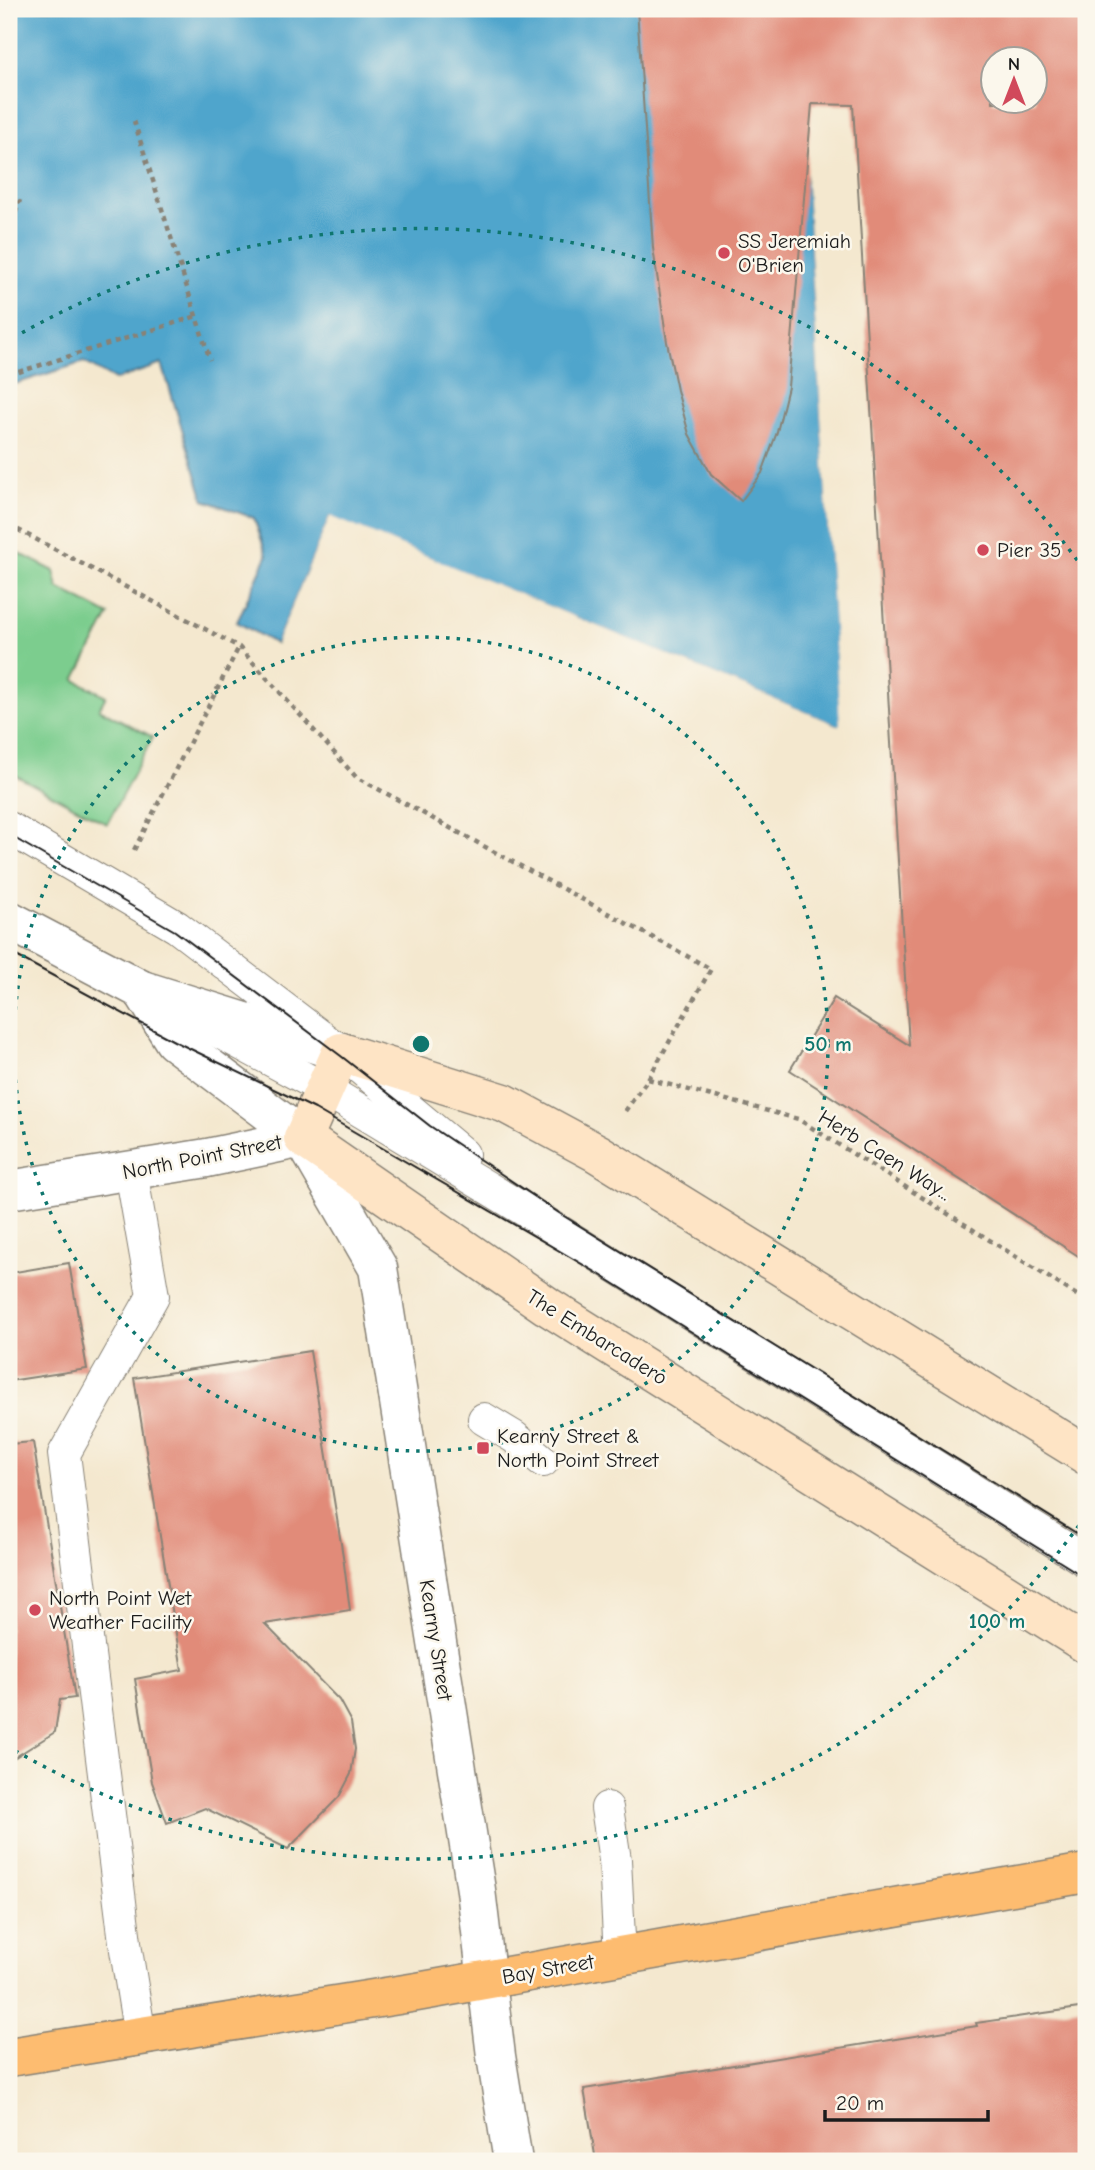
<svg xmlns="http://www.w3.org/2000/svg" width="1095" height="2170" viewBox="0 0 1095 2170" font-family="'Comic Neue',sans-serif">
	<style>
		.green { fill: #7ccd8e; stroke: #4c7455; stroke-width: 2 }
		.water { fill: #50a5cc; stroke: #366074; stroke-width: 2 }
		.pier { fill: #f4e8cf }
		.building { fill: #e18b79; fill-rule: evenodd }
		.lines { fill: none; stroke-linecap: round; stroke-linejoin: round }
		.service-casing { stroke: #888276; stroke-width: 34 }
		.minor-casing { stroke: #888276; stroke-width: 41 }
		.tertiary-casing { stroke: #888276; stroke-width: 41 }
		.secondary-casing { stroke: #888276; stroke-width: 41 }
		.primary-casing { stroke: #888276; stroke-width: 41 }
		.path { stroke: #888276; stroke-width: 4.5; stroke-dasharray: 5 5; stroke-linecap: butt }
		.service { stroke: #fff; stroke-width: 32 }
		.minor { stroke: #fff; stroke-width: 38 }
		.tertiary { stroke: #fff; stroke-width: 38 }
		.secondary { stroke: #fee4c5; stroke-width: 38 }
		.primary { stroke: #fdbc6f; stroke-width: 38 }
		.tram { stroke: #1c1c1c; stroke-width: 2 }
		.ring { fill: none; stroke: #0f766e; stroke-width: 3.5; stroke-dasharray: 3.5 7 }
		.poi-dot { fill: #d1495b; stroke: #fbf7ec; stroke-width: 2.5 }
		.labels { text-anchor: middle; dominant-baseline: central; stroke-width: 5; stroke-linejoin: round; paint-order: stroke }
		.poi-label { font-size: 21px; fill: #1c1c1c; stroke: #fbf7ec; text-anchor: start }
		.street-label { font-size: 21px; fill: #1c1c1c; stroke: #fbf7ec }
		.centre { fill: #0f766e; stroke: #fbf7ec; stroke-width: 3.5 }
		.ring-label { font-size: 21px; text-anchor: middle; font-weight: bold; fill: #0f766e; stroke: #fbf7ec; stroke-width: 5; stroke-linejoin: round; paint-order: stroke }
	</style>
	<rect width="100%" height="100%" fill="#fbf7ec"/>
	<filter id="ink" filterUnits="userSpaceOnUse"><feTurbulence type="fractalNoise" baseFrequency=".0143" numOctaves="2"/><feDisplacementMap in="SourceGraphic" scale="14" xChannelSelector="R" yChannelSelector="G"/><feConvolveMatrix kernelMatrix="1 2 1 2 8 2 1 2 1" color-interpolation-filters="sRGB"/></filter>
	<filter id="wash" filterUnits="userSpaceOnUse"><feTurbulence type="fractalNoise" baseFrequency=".00686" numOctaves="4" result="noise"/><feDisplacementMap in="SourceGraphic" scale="28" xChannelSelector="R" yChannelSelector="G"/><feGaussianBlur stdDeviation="1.57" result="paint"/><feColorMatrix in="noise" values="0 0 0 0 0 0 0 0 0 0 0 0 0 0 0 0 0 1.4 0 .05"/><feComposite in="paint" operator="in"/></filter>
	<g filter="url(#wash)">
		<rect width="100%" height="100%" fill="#f4e8cf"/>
		<polygon class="green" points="9,548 54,571 58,588 109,615 75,680 106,696 99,709 153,737 107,824 9,772"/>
		<polygon class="water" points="9,9 796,9 841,727 330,517 276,644 237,622 267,556 254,518 204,500 162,364 115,380 84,362 9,386"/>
		<polygon class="pier" points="796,9 800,9 843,729 839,730 779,706 332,521 279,646 276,644 330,516 840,726"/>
		<g id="blocks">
			<g class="building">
				<path d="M637 9H1086V1261L790 1070 834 998 909 1045 853 105 812 104 788 387 777 432 762 473 741 501 711 474 689 434 677 390 667 342 653 248ZM993 60H1035V102H993Z"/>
				<polygon points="69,1263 87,1369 9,1381 9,1273"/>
				<polygon points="310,1351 343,1556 350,1610 265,1624 339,1700 351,1722 355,1749 351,1774 339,1797 288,1849 205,1808 167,1823 152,1782 135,1679 182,1670 134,1378"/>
				<polygon points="33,1442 75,1698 60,1700 55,1732 9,1761 9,1444"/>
				<polygon points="1086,2007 1086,2161 596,2161 584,2089 977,2026 976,2023"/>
			</g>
		</g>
	</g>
	<g filter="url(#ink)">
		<use href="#blocks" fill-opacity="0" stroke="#888276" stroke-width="2"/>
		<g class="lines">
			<g class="service-casing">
				<g id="service">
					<polyline points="9,828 177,927 341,1052 463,1154"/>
					<polyline points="193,1018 323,1088 551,1226 1086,1561"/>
					<polyline points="131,1171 153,1296 64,1454 126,1950 140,2036"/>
					<polyline points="484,1419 514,1437 543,1461"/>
					<polyline points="607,1808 615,1860 620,1957"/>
				</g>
			</g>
			<g class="minor-casing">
				<polyline id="minor" points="303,1138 378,1268 476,1890 496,2056 513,2161"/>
			</g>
			<g class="tertiary-casing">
				<g id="tertiary">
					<polyline points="9,920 142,990 341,1052"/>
					<polyline points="142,990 174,1041 303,1138"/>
					<polyline points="9,1190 207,1158 303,1138"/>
				</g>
			</g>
			<g class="secondary-casing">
				<polyline id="secondary" points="1086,1455 597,1153 504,1103 341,1052 303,1138 547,1306 1086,1644"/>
			</g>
			<g class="primary-casing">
				<polyline id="primary" points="9,2057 417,1992 1086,1873"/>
			</g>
			<g class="path">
				<polyline points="134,121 210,360"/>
				<polyline points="9,232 20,200"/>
				<polyline points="9,375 197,316"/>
				<polyline points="9,525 239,647 356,777 711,969 648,1079 623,1114"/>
				<polyline points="134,850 239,647"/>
				<polyline points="648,1079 798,1119 1086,1301"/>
			</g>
			<use href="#service" class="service"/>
			<use href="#minor" class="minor"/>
			<use href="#tertiary" class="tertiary"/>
			<use href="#secondary" class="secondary"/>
			<use href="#primary" class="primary"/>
			<g class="tram">
				<polyline points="9,835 175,931 341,1056 430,1126 559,1213 1086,1539"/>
				<polyline points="9,952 174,1041 315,1109 594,1271 1086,1578"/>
			</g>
		</g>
	</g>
	<g class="ring">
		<circle cx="421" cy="1044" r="407"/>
		<path d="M1085 1517A815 815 0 0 1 14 1750M13 338A815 815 0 0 1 1085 571"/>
	</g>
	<g class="poi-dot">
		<circle cx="724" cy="253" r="7"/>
		<circle cx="983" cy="550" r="7"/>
		<rect x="476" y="1441" width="14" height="14" rx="3.5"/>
		<circle cx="35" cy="1610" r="7"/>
	</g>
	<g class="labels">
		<g class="poi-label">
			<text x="738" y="241">SS Jeremiah<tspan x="738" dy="24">O'Brien</tspan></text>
			<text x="997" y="550">Pier 35</text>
			<text x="497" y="1436">Kearny Street &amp;<tspan x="497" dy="24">North Point Street</tspan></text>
			<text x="49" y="1598">North Point Wet<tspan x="49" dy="24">Weather Facility</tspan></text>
		</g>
		<g class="street-label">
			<text transform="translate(885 1155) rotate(32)">Herb Caen Way...</text>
			<text transform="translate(202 1157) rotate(-11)">North Point Street</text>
			<text transform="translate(597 1337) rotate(32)">The Embarcadero</text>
			<text transform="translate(436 1640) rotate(81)">Kearny Street</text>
			<text transform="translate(548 1969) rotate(-10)">Bay Street</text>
		</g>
	</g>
	<circle cx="421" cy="1044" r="10" class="centre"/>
	<g class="ring-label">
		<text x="828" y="1051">50 m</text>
		<text x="997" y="1628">100 m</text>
	</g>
	<rect width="1095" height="2170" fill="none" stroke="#fbf7ec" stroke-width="35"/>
	<g transform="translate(1014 80)"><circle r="33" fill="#fbf7ec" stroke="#a29f99" stroke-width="2"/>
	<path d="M0-5L12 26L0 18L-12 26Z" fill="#d1495b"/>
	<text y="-10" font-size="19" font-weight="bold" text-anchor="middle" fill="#1c1c1c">N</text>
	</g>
	<path d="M825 2110v10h163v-10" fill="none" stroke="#1c1c1c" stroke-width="3.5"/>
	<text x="836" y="2110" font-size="21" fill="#1c1c1c" stroke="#fbf7ec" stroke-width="5" paint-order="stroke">20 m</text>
</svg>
